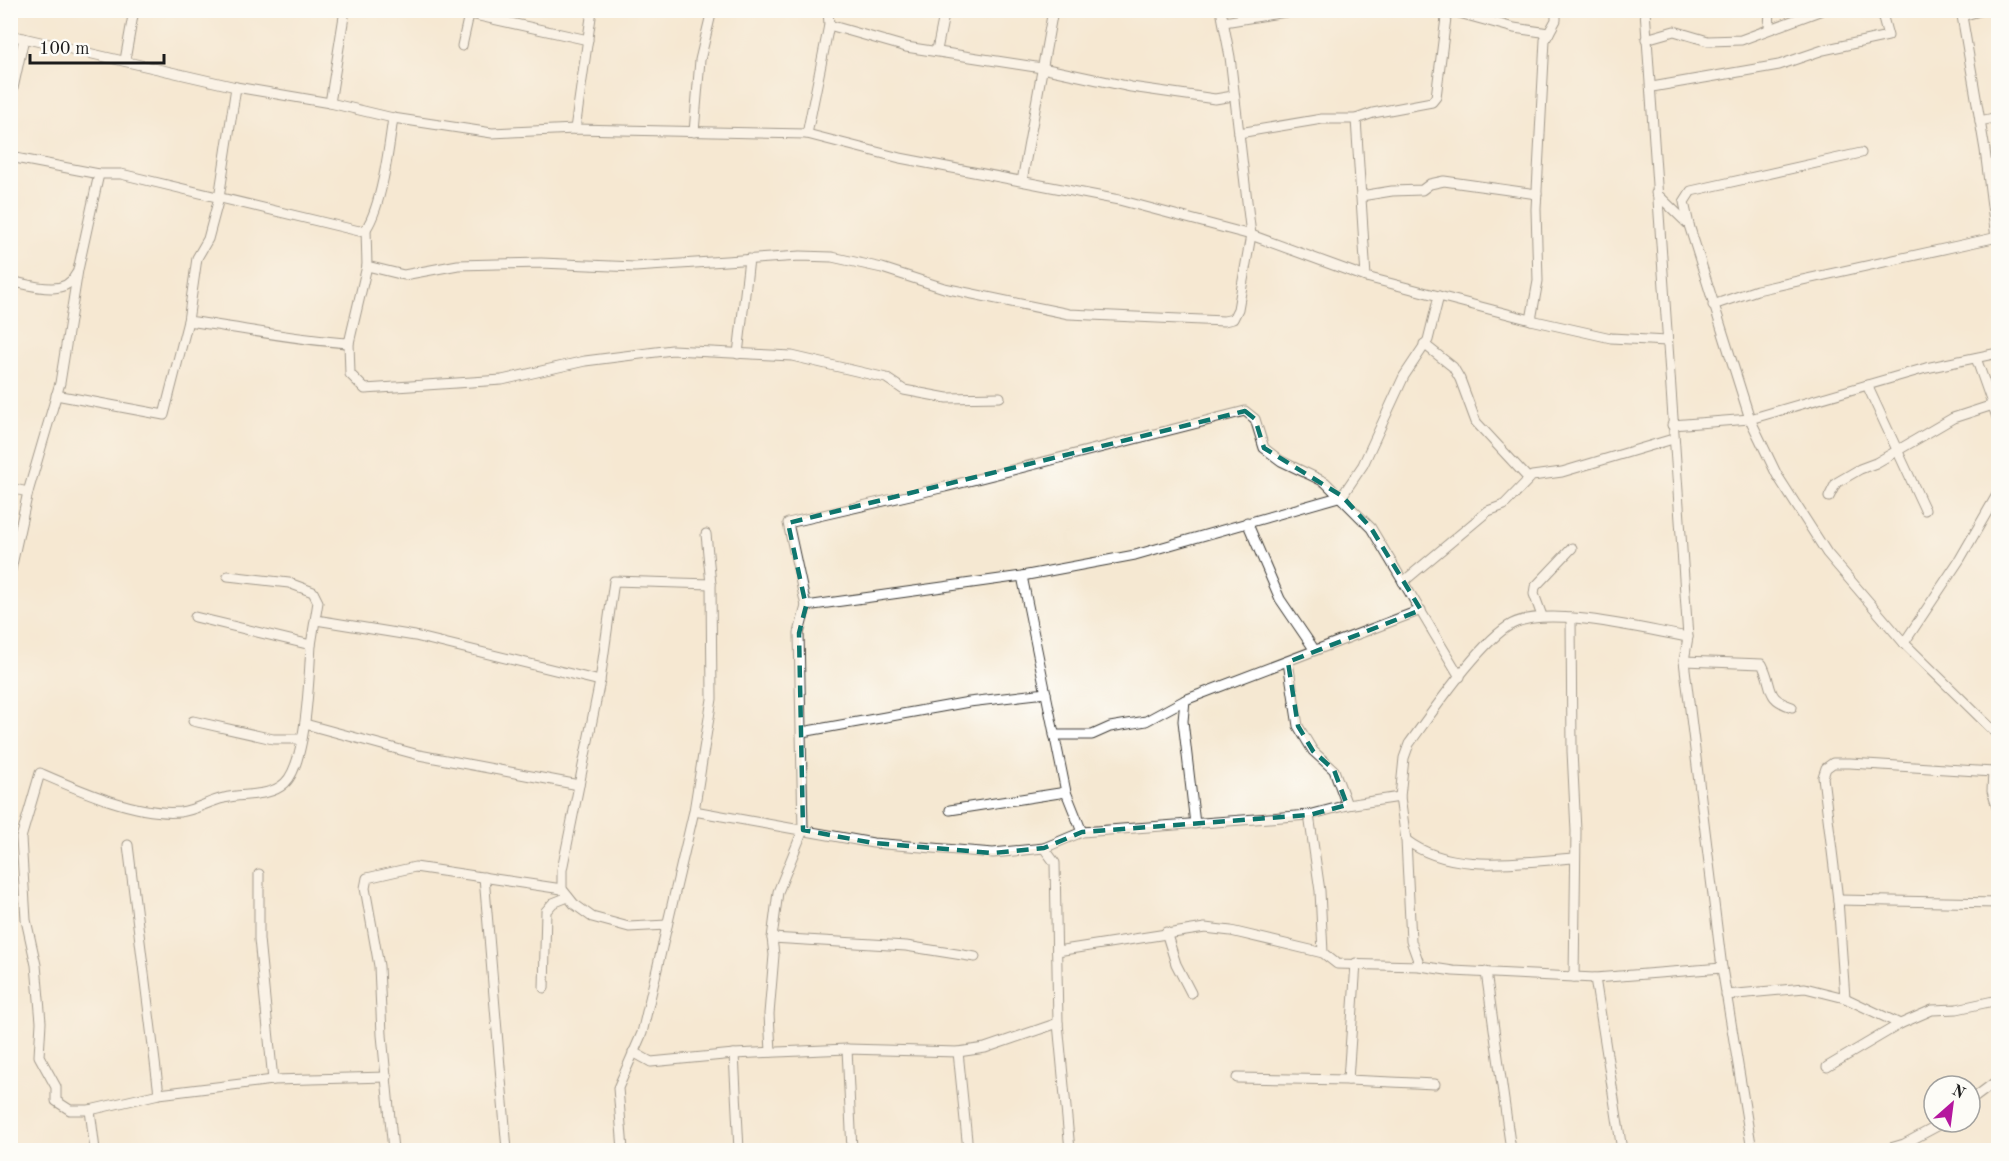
<svg xmlns="http://www.w3.org/2000/svg" width="2009" height="1161" viewBox="0 0 2009 1161" font-family="'Old Standard TT',serif">
	<style>
		.lines { fill: none; stroke-linecap: round; stroke-linejoin: round }
		.minor-casing { stroke: #3d3b37; stroke-width: 11 }
		.minor { stroke: #fff; stroke-width: 9 }
		.marked { fill: none; stroke: #0f766e; stroke-width: 4.5; stroke-dasharray: 12 8; stroke-linejoin: round }
	</style>
	<rect width="100%" height="100%" fill="#fdfcf7"/>
	<filter id="ink" filterUnits="userSpaceOnUse"><feTurbulence type="fractalNoise" baseFrequency=".0167" numOctaves="2"/><feDisplacementMap in="SourceGraphic" scale="12" xChannelSelector="R" yChannelSelector="G"/><feConvolveMatrix kernelMatrix="1 2 1 2 8 2 1 2 1" color-interpolation-filters="sRGB"/></filter>
	<filter id="wash" filterUnits="userSpaceOnUse"><feTurbulence type="fractalNoise" baseFrequency=".008" numOctaves="4" result="noise"/><feDisplacementMap in="SourceGraphic" scale="24" xChannelSelector="R" yChannelSelector="G"/><feGaussianBlur stdDeviation="1.35" result="paint"/><feColorMatrix in="noise" values="0 0 0 0 0 0 0 0 0 0 0 0 0 0 0 0 0 1.4 0 .05"/><feComposite in="paint" operator="in"/></filter>
	<g filter="url(#wash)">
		<rect width="100%" height="100%" fill="#f5e8d2"/>
	</g>
	<g filter="url(#ink)">
		<g class="lines">
			<g class="minor-casing">
				<g id="minor">
					<polyline points="452,10 588,40"/>
					<polyline points="1448,10 1514,28 1549,33"/>
					<polyline points="1645,10 1688,637 1684,661 1722,968 1752,1150"/>
					<polyline points="1961,10 1985,150 1996,238"/>
					<polyline points="1962,16 1983,10"/>
					<polyline points="1224,22 1298,10"/>
					<polyline points="829,25 906,47 1042,68 1131,87 1215,99 1233,96"/>
					<polyline points="1769,28 1770,10"/>
					<polyline points="10,35 236,87 330,103 393,118 492,133 575,129 807,134 900,158 1119,200 1251,235 1366,277 1531,320 1611,338 1667,341"/>
					<polyline points="1646,39 1674,31 1708,41 1741,40 1822,10"/>
					<polyline points="462,46 470,10"/>
					<polyline points="937,50 945,10"/>
					<polyline points="125,60 134,10"/>
					<path d="M236 87 219 198 208 239 197 258 188 321C242 328 294 340 349 343L367 266"/>
					<polyline points="1652,87 1779,65 1823,50 1888,36 1881,10"/>
					<polyline points="10,102 24,38"/>
					<polyline points="330,103 345,10"/>
					<polyline points="1356,119 1366,277"/>
					<polyline points="1980,121 1998,117"/>
					<polyline points="575,129 592,10"/>
					<polyline points="694,132 700,60 712,10"/>
					<polyline points="1239,133 1322,119 1356,119 1373,113 1432,102 1436,97 1447,10"/>
					<polyline points="807,134 829,25 828,10"/>
					<path d="M10 157 99 174H121L359 231 366 229C382 205 389 147 393 118"/>
					<polyline points="1022,181 1053,10"/>
					<polyline points="1656,193 1689,225 1750,419 1777,475 1827,553 1904,643 1998,735"/>
					<polyline points="1361,196 1392,191 1422,190 1430,184 1444,181 1537,194"/>
					<polyline points="1689,225 1684,202 1691,191 1861,153"/>
					<polyline points="366,229 367,266 404,275 458,265 541,263 635,267 800,256 832,257 882,268 944,288 1069,314 1224,321 1233,319 1238,309 1251,235 1230,57 1221,10"/>
					<path d="M10 281C31 285 65 298 76 274"/>
					<polyline points="1713,305 1757,290 1998,237"/>
					<polyline points="1531,320 1538,281 1536,209 1545,40 1556,20 1556,10"/>
					<polyline points="349,343 350,374 365,389 502,380 585,361 672,350 792,356 886,378 904,390 947,398 1000,397"/>
					<polyline points="1424,344 1453,367 1460,379 1476,422 1528,478"/>
					<polyline points="738,354 749,259"/>
					<polyline points="1976,358 1998,420"/>
					<polyline points="1867,385 1925,510"/>
					<polyline points="56,395 164,415 188,321"/>
					<polyline points="1672,425 1750,419 1926,368 1998,353"/>
					<polyline points="10,488 28,492"/>
					<polyline points="1829,497 1836,483 1860,469 1876,463 1953,418 1993,405"/>
					<polyline points="1247,522 1280,599 1314,649"/>
					<polyline points="10,574 28,492 60,383 78,270 99,174"/>
					<polyline points="1022,576 1066,792 1082,832"/>
					<polyline points="1403,582 1488,511 1504,505 1532,476 1562,472 1673,439"/>
					<polyline points="806,606 1022,576 1135,555 1342,496 1363,465 1404,376 1428,340 1439,296"/>
					<polyline points="1542,616 1534,594 1535,587 1572,548"/>
					<polyline points="195,617 311,645 318,602 313,592 289,583 228,576"/>
					<polyline points="1571,618 1572,751 1576,831 1574,977"/>
					<polyline points="316,620 415,636 600,681"/>
					<polyline points="1904,643 1960,559 1998,493"/>
					<path d="M311 645C309 675 307 762 285 783 269 798 243 793 224 798 209 801 196 810 180 812 137 816 79 790 40 773L21 838 26 920 36 965 41 1022 39 1056 56 1087V1101L70 1110H90L159 1094 273 1080 387 1077"/>
					<path d="M1684 661 1762 664C1774 687 1764 698 1792 707"/>
					<polyline points="1288,662 1298,726 1313,751 1334,770 1347,805"/>
					<polyline points="1185,700 1183,721 1195,824"/>
					<polyline points="193,721 273,739 301,739"/>
					<polyline points="305,724 419,755 579,785"/>
					<polyline points="802,732 969,702 1046,693"/>
					<polyline points="1054,735 1092,735 1110,727 1146,721 1185,700 1421,610"/>
					<polyline points="1998,768 1993,772 1992,791 1998,810"/>
					<polyline points="950,810 1066,792"/>
					<polyline points="694,811 873,843 993,853 1044,848 1082,832 1309,815 1347,805 1400,797"/>
					<polyline points="1309,815 1320,891 1323,953"/>
					<path d="M1406 840C1451 875 1522 861 1575 858"/>
					<polyline points="128,845 159,1094"/>
					<polyline points="1044,848 1055,863 1058,1023 1070,1150"/>
					<polyline points="259,874 259,939 273,1080"/>
					<polyline points="484,877 507,1150"/>
					<polyline points="1838,900 1998,903"/>
					<polyline points="667,925 629,927 592,917 574,904 562,889 562,870 600,681 614,581 711,584"/>
					<polyline points="1166,932 1176,964 1191,993"/>
					<polyline points="772,938 906,946 975,957"/>
					<polyline points="1057,951 1205,928 1231,931 1323,953 1337,964 1420,966 1453,971 1595,978 1722,968"/>
					<polyline points="1356,963 1348,1080 1435,1084"/>
					<path d="M1420 966 1411 941 1406 840 1400 797 1404 758 1409 744C1431 714 1481 640 1512 624 1549 605 1646 630 1688 637"/>
					<polyline points="1486,972 1511,1150"/>
					<polyline points="1595,978 1622,1150"/>
					<polyline points="544,988 546,911 553,903 568,897"/>
					<polyline points="1726,995 1805,988 1845,998 1900,1024 1932,1010 1957,1009 1998,1000"/>
					<polyline points="1845,998 1838,900 1823,777 1826,768 1833,763 1850,763 1993,772"/>
					<polyline points="847,1049 852,1150"/>
					<polyline points="633,1052 651,1062 734,1054 847,1049 958,1052 985,1048 1058,1023"/>
					<polyline points="771,1052 769,1014 774,955 772,938 778,892 803,830 799,633 806,606 788,523 945,487 1245,411 1255,419 1264,448 1281,461 1325,482 1371,528 1460,677"/>
					<polyline points="958,1052 968,1150"/>
					<polyline points="734,1054 739,1150"/>
					<polyline points="1827,1067 1900,1024"/>
					<polyline points="1237,1078 1348,1080"/>
					<polyline points="1970,1101 1998,1080"/>
					<polyline points="90,1110 95,1150"/>
					<polyline points="393,1150 382,1035 379,966 365,888 367,878 415,867 562,889"/>
					<polyline points="623,1150 618,1088 642,1033 694,811 712,699 711,584 706,534"/>
					<polyline points="1884,1150 1904,1144 1945,1122"/>
				</g>
			</g>
			<use href="#minor" class="minor"/>
		</g>
	</g>
	<path d="M0 0H2009V1161H0ZM1245 411 1255 419 1264 448 1342 496 1371 528 1421 610 1288 662 1298 726 1313 751 1334 770 1347 805 1309 815 1082 832 1044 848 993 853 873 843 803 830 799 633 806 606 788 523Z" fill="#f5e8d2" fill-opacity=".55" fill-rule="evenodd"/>
	<path class="marked" d="M1245 411 1255 419 1264 448 1342 496 1371 528 1421 610 1288 662 1298 726 1313 751 1334 770 1347 805 1309 815 1082 832 1044 848 993 853 873 843 803 830 799 633 806 606 788 523Z"/>
	<rect width="2009" height="1161" fill="none" stroke="#fdfcf7" stroke-width="36"/>
	<g transform="translate(1952 1104) rotate(28)"><circle r="28" fill="#fdfcf7" stroke="#a3a29f" stroke-width="1.5"/>
	<path d="M0-4.5L10 22L0 15L-10 22Z" fill="#b5179e"/>
	<text y="-9" font-size="16" font-weight="bold" text-anchor="middle" fill="#1c1c1c">N</text>
	</g>
	<path d="M30 54v9h134v-9" fill="none" stroke="#1c1c1c" stroke-width="3"/>
	<text x="39" y="54" font-size="18" fill="#1c1c1c" stroke="#fdfcf7" stroke-width="4.5" paint-order="stroke">100 m</text>
</svg>
